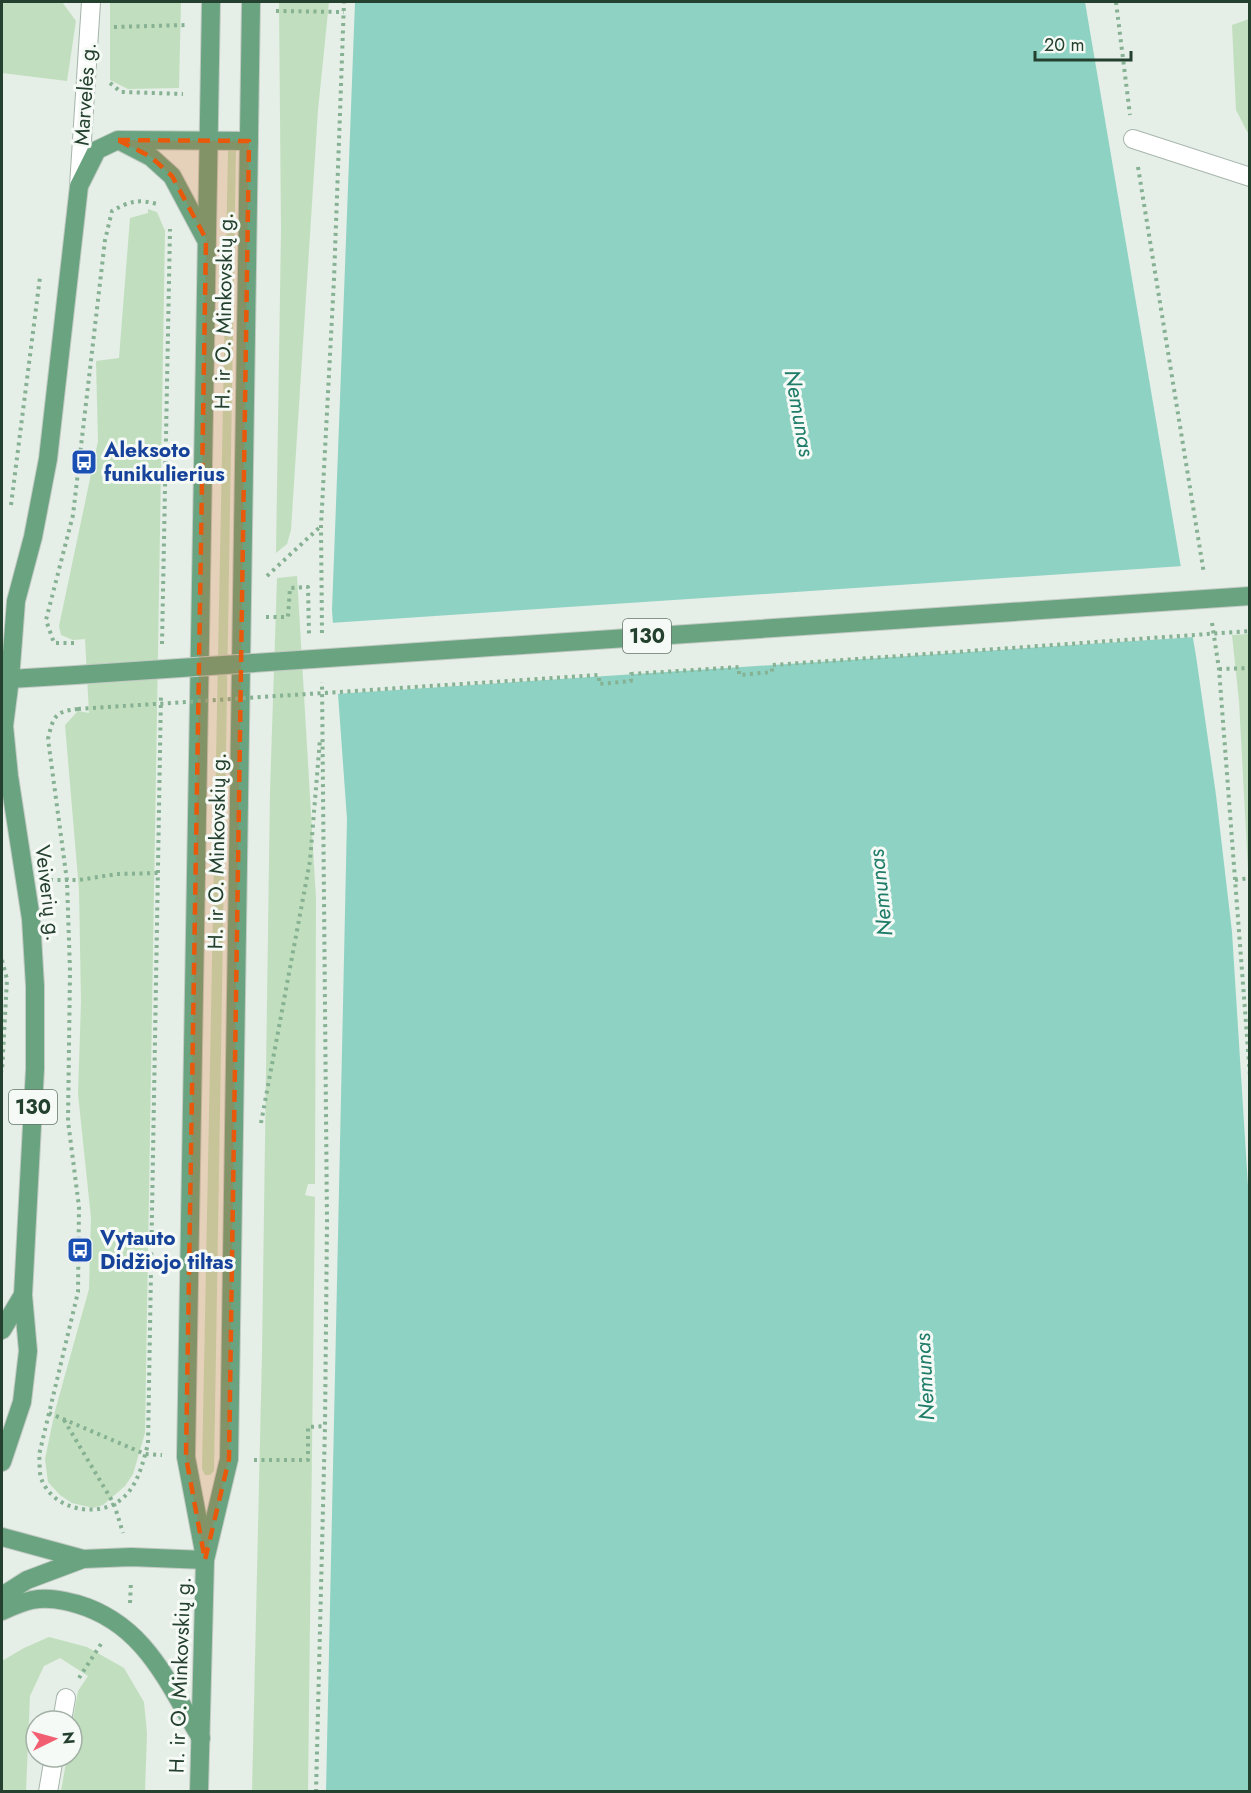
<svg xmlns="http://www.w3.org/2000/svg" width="1251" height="1793" viewBox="0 0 1251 1793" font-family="Jost,sans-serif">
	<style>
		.green { fill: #c1dfbe }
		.water { fill: #8ed2c3 }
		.pier { fill: #e5eee7 }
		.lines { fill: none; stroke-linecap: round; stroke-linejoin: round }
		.minor-casing { stroke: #a7b6ac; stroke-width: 20 }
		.major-casing { stroke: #c2cac4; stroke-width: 20 }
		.path { stroke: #86b193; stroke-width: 4; stroke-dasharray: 3 4.5; stroke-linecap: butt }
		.minor { stroke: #fff; stroke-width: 18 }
		.major { stroke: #6aa37f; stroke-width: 18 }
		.major-bridge-casing { stroke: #c2cac4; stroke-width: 20; stroke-linecap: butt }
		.path-bridge { stroke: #86b193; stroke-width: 4; stroke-dasharray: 3 4.5; stroke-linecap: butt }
		.major-bridge { stroke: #6aa37f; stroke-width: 18 }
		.marked { fill: #e8590c; fill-opacity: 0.2; stroke: #e8590c; stroke-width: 4.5; stroke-dasharray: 12 8; stroke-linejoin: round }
		.labels { text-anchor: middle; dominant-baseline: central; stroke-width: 6; stroke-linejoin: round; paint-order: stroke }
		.shield { fill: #f6faf6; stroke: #63786a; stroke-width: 1.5 }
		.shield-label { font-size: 20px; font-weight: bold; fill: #24402e }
		.street-label { font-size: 21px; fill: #24402e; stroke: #f6faf6 }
		.transit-label { font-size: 21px; font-weight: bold; fill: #164399; stroke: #f6faf6; text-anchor: start }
		.water-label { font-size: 22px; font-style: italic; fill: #1e7c69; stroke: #f6faf6 }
	</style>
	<rect width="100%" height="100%" fill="#e5eee7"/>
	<g class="green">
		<polygon points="2,2 62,2 76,21 67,81 2,73"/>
		<polygon points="110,2 181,2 179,88 128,89 110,80"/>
		<polygon points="279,2 329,2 318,110 291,530 287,544 276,553 281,230"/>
		<polygon points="1249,19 1250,19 1249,135 1236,110 1232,25"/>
		<polygon points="232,146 236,150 214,1471 210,1475 205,1475 202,1469 228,150"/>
		<polygon points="148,209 157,212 165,231 145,1433 133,1474 125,1486 103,1505 93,1508 72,1503 60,1495 48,1482 45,1459 55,1411 89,1289 91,1218 78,1094 81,1002 79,890 65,725 78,711 89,713 85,639 73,640 61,635 59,626 98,441 96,361 119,358 130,218 148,213"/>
		<polygon points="297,576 316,899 315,1184 308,1184 305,1195 315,1197 308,1791 252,1792 262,1353 270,791 277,578"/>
		<polygon points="1249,634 1250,634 1249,888 1239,701 1232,635"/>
		<polygon points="49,1637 87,1647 124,1668 144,1702 147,1733 145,1791 61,1791 67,1757 72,1757 72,1725 78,1691 88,1676 60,1658 44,1666 30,1696 26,1791 2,1791 2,1661 24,1648"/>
	</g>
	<polygon class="water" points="355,2 1085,2 1196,656 1216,795 1232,932 1250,1218 1249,1791 326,1792 347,819 332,610"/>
	<polygon class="pier" points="1183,566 1195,637 335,694 330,623"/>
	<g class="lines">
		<g class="minor-casing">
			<g id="minor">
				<polyline points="1133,139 1250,177"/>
				<polyline points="79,186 91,2"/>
				<polyline points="62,1721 66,1698"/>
				<polyline points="48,1792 54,1757"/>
			</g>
		</g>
		<g class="major-casing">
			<g id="major">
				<polyline points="122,142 151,157 172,176 205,238"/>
				<polyline points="10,679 76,675"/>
				<polyline points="2,1330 23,1295"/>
				<polyline points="2,1462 22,1402 28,1351 23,1295 35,1069 35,986 31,919 9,776 4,726 10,679 16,601 33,537 48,459 79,186 97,150 118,140 249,141"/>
				<polyline points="2,1537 83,1559 131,1557 205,1560"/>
				<polyline points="204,1552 186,1457 211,2"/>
				<polyline points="2,1596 27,1580 83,1559"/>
				<path d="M2 1611C11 1607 22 1602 32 1600 48 1597 62 1600 77 1604 145 1624 167 1682 201 1738"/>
				<polyline points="199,1792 205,1560 229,1459 251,2"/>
			</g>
		</g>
		<g class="path">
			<polyline points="1116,2 1130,115"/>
			<polyline points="276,11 344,12"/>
			<polyline points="114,27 187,25"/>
			<polyline points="110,83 121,92 183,94"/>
			<polyline points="1138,167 1204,574"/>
			<polyline points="11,505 40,277"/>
			<polyline points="267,576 321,526"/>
			<polyline points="266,617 288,617 290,588 308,587 309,634"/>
			<polyline points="1212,623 1219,669 1250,1076"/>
			<polyline points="322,633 321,526 334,279 344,2"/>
			<path d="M74 643H54L46 620 73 515 105 240 112 211C130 201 138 199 157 204"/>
			<polyline points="162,644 170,229"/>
			<polyline points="1219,669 1250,668"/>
			<path d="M78 709C55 711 53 717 48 739L67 881 70 971 68 1121 79 1207 78 1292 39 1455C40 1462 39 1471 41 1478 53 1512 103 1520 126 1495 139 1481 143 1462 148 1444L161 694"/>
			<polyline points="50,880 79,880 117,874 158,873"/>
			<polyline points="1235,880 1250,878"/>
			<polyline points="2,960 7,979 2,1072"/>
			<polyline points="261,1123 310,861 320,739"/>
			<polyline points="49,1413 145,1454 162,1455"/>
			<polyline points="64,1420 114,1504 123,1533"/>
			<polyline points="254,1460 308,1460 308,1427 325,1426"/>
			<polyline points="130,1603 131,1581"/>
			<polyline points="79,1678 101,1644"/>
			<polyline points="316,1792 325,1426 327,1222 322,682"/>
		</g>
		<use href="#minor" class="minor"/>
		<use href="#major" class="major"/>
		<g class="major-bridge-casing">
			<polyline id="major-bridge" points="76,675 1250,596"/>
		</g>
		<polyline class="path-bridge" points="78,709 599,675 599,684 631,681 631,674 739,667 739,675 772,672 772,665 1250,631"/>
		<use href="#major-bridge" class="major-bridge"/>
	</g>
	<path class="marked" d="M118 140 249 141 229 1459 205 1560 186 1457 206 239 172 176 151 157Z"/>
	<defs>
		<g id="bus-square" transform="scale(1.35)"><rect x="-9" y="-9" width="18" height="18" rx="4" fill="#1a4fb4" stroke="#f6faf6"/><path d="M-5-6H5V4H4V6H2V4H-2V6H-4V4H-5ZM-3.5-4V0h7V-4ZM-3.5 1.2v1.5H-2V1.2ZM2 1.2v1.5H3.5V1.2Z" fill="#fff"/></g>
	</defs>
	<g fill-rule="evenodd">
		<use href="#bus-square" x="84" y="462"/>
		<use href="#bus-square" x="80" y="1250"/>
	</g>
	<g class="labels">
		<g class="shield">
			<rect x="623" y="619" width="48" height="34" rx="4.5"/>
			<rect x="9" y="1090" width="48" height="34" rx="4.5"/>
		</g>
		<g class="shield-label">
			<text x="647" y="636">130</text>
			<text x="33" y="1107">130</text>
		</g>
		<g class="street-label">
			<text transform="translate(85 94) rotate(-86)">Marvelės g.</text>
			<text transform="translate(224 311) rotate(-89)">H. ir O. Minkovskių g.</text>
			<text transform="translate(217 851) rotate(-89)">H. ir O. Minkovskių g.</text>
			<text transform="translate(48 893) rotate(83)">Veiverių g.</text>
			<text transform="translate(180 1675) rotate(-88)">H. ir O. Minkovskių g.</text>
		</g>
		<g class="transit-label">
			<text x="104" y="450">Aleksoto<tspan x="104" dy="24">funikulierius</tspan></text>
			<text x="100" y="1238">Vytauto<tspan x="100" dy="24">Didžiojo tiltas</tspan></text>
		</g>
		<g class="water-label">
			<text transform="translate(800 413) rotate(80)">Nemunas</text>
			<text transform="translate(880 893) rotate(-96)">Nemunas</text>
			<text transform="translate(924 1377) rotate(-93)">Nemunas</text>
		</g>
	</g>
	<rect width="1251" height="1793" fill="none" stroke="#24402e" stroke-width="6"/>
	<g transform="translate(54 1739) rotate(85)"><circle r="28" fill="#f6faf6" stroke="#a2b0a6" stroke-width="1.5"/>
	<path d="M0-4.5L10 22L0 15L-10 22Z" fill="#f16072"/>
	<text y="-9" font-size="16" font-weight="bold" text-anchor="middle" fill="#24402e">N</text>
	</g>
	<path d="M1035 51v9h96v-9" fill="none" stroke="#24402e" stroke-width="3"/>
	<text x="1044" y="51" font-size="18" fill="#24402e" stroke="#f6faf6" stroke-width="4.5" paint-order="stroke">20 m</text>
</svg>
